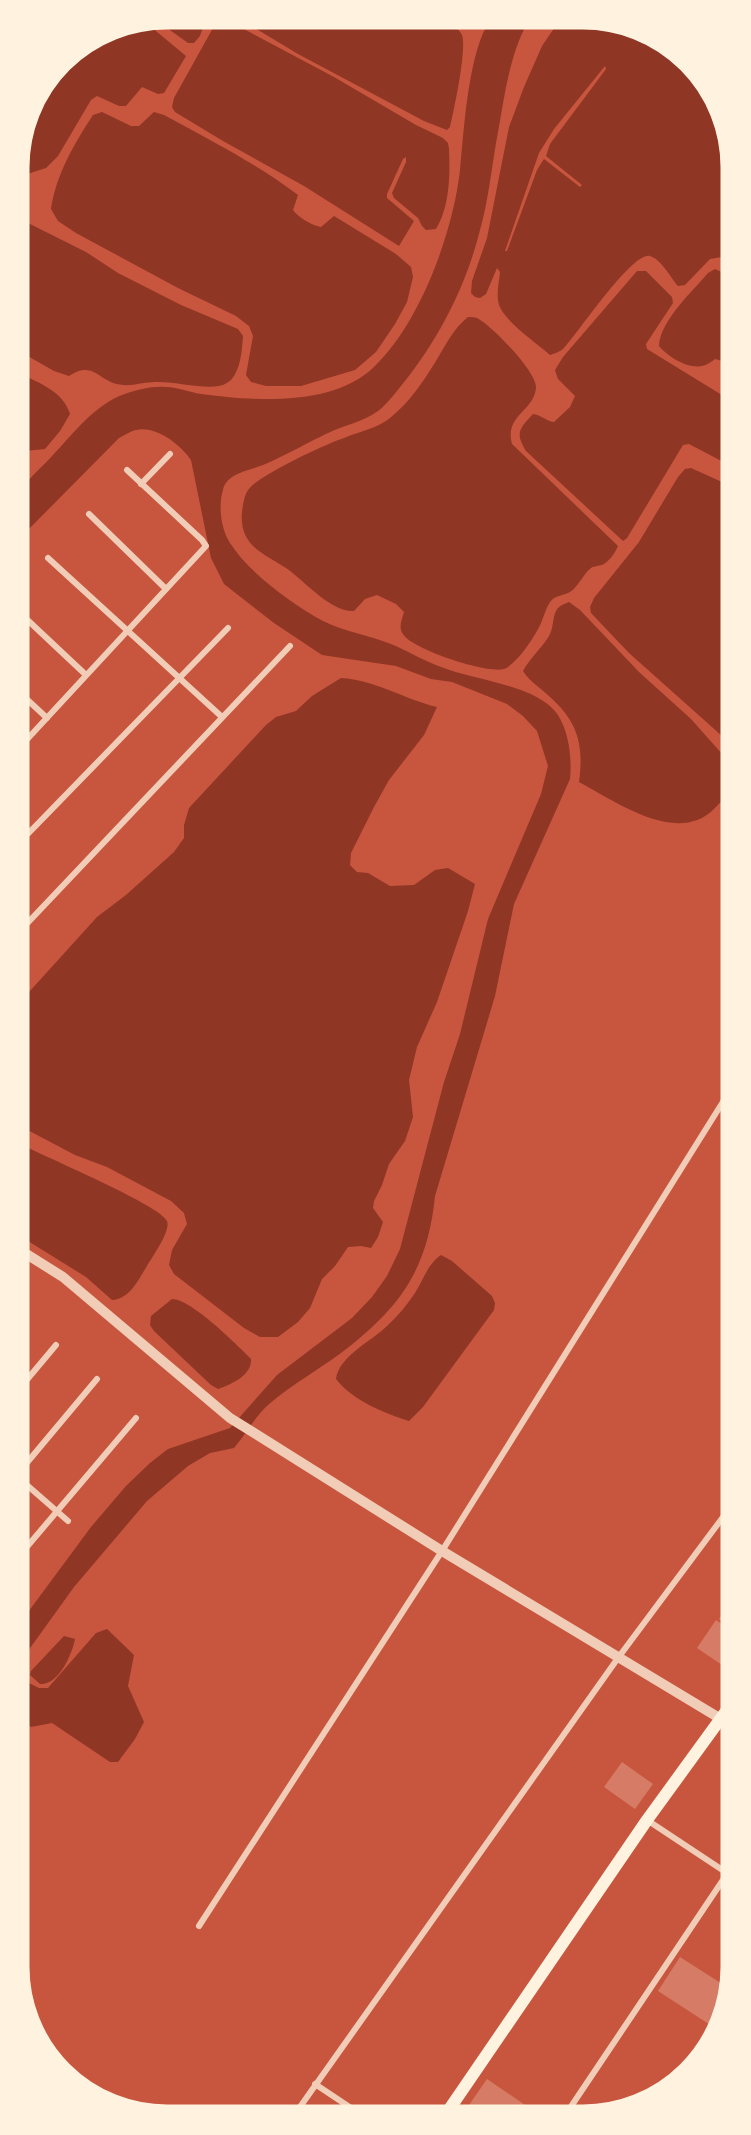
<svg xmlns="http://www.w3.org/2000/svg" width="751" height="2135" viewBox="0 0 751 2135" font-family="'Sofia Sans Condensed',sans-serif">
	<style>
		.water { fill: #8f3625; fill-rule: evenodd }
		.building { fill: #d67c66 }
		.lines { fill: none; stroke-linecap: round; stroke-linejoin: round }
		.minor { stroke: #f1ccb7; stroke-width: 6 }
		.tertiary { stroke: #f1ccb7; stroke-width: 10 }
		.secondary { stroke: #fff3e0; stroke-width: 12 }
		.rim { fill: none; stroke: #fff3e0; stroke-width: 3 }
	</style>
	<rect width="100%" height="100%" fill="#c8553d"/>
	<g class="water">
		<polygon points="167,18 206,18 200,36 194,43 188,43 156,20"/>
		<path d="M238 18 444 20C449 24 459 28 462 35 467 49 454 110 450 127L447 130 424 121 298 54Z"/>
		<path d="M218 19H225L334 77 416 125 443 138 448 143 449 149C450 175 450 206 436 229L426 230 422 226 418 218 394 198 392 193 406 162V157L403 159 387 194V198L414 221 399 246 304 186 223 141 175 112 172 107 174 98Z"/>
		<path d="M490 20H529C508 56 504 102 496 143 491 172 488 202 480 230 465 290 436 344 397 391 391 398 385 406 378 411 363 422 344 425 328 433 306 443 285 456 263 465 253 469 241 471 232 477 228 480 224 484 223 490 218 506 221 529 230 543 249 573 292 604 323 621 345 632 369 635 391 644 408 651 424 661 441 667 473 680 538 685 558 715 569 733 572 758 570 779L514 904 495 996 435 1196C428 1265 404 1303 350 1346 324 1367 293 1383 268 1405 254 1418 246 1434 234 1448L210 1453 188 1466 147 1501 74 1587 20 1662V1623L91 1527 126 1486 150 1463 168 1449 230 1428 277 1375 352 1318 372 1297 387 1276 400 1249 444 1082 460 1034 488 919 541 794 548 766 537 731 523 716 507 704 452 682 431 679 396 666 322 655 274 623 224 584 211 558 191 460C181 445 156 425 136 430 130 431 124 436 119 438L19 539V492C29 478 42 467 53 455 74 433 95 404 125 394 137 390 152 386 165 387 177 387 189 392 201 394 253 401 333 407 374 367 420 323 453 233 460 170 464 130 468 53 490 20Z"/>
		<path d="M559 21H613L690 62 730 138V250L722 257 710 259 685 285 678 286C670 277 662 260 650 256 632 251 577 335 563 349 559 352 555 353 550 355 536 342 506 323 499 305 496 294 499 283 500 272L497 268 486 294 480 298 475 297 471 293 472 281 487 238 509 127 524 87 542 46ZM605 66 606 69 550 144 546 156 582 185 580 187 544 159 537 170 507 251H505L539 153 554 129Z"/>
		<polygon points="145,22 186,56 164,93 158,94 142,87 126,106 119,106 97,96 91,100 58,156 46,168 18,177 18,157 33,102 69,55 110,29"/>
		<path d="M102 112 131 126H139L154 112 164 115C210 140 257 164 298 195L293 210C299 218 311 225 321 227L334 216 396 254 411 267 413 277 407 302 395 324 376 352 355 370 301 386H266L251 382 246 375 253 336 249 326 236 316 178 288 76 233 58 221 51 209C56 175 74 144 93 115Z"/>
		<path d="M18 218 86 252 118 273 181 305 238 329 243 336C242 349 241 369 231 380 229 382 222 386 219 386 200 389 175 381 155 382 144 382 133 386 123 385 99 384 95 359 69 376L54 371 19 351Z"/>
		<path d="M715 269 730 276V363L715 359C711 362 707 365 702 366 688 369 668 357 659 346 660 321 692 292 708 273Z"/>
		<path d="M637 271H646L672 297 673 303 646 344 647 349 730 400 731 466 689 444 683 445 627 538 623 541 526 451C515 433 519 429 533 414 541 415 546 421 554 422L570 407 575 396 558 379 555 370 563 357Z"/>
		<path d="M468 317C471 317 474 317 477 318 491 325 536 371 536 387 535 411 504 415 512 444L618 546C615 553 610 560 604 564 600 566 594 566 591 568 583 574 579 586 570 592 563 596 555 595 550 602 546 608 544 616 541 623 536 635 517 664 504 669 487 674 411 649 403 634 398 627 402 620 404 612L396 604 377 595 365 599 354 611C330 612 305 581 286 568 262 553 239 545 242 512 243 505 244 496 248 490 257 476 326 444 344 438 358 432 378 428 390 418 409 403 423 382 436 361 445 346 453 329 468 317Z"/>
		<path d="M19 373C39 383 63 391 70 414L60 431 45 449 25 451 19 460Z"/>
		<polygon points="691,468 722,482 731,482 731,744 629,653 591,613 590,607 594,598 639,542 678,477 685,469"/>
		<path d="M569 602 580 610 639 672 691 719 731 764C731 789 731 792 714 809 677 846 615 801 579 782 584 745 578 722 550 697 541 688 530 682 523 671 530 658 541 649 549 636 554 628 552 617 557 609 561 605 564 604 569 602Z"/>
		<path d="M341 678C375 680 404 699 437 707L424 735 389 780 374 807 351 853 350 865 357 872 368 873 390 886 414 885 435 870 448 868 475 884 468 911 437 1002 417 1047 409 1080 413 1117 405 1141 389 1164 382 1185 374 1201 373 1208 383 1222 378 1237 371 1248 361 1246 348 1247 335 1266 322 1279 310 1308 298 1322 278 1337H260L244 1328 174 1274 169 1265 172 1250 187 1224 184 1213 171 1201 107 1167 75 1155 20 1126V1002L97 917 126 895 174 852 184 838V825L189 808 266 725 276 717 296 711 312 696Z"/>
		<path d="M20 1144C43 1156 160 1205 167 1221 171 1231 152 1257 147 1266 138 1280 130 1299 112 1300L86 1277 20 1236Z"/>
		<path d="M441 1255 452 1261 492 1296 495 1303 494 1310 423 1407 409 1421C384 1413 352 1400 336 1379 339 1356 372 1341 387 1326 398 1316 407 1305 415 1293 424 1279 427 1265 441 1255Z"/>
		<path d="M172 1299C191 1299 236 1344 251 1359 252 1375 232 1384 218 1389L211 1385 154 1331 150 1325 151 1316Z"/>
		<polygon points="107,1629 134,1655 128,1686 144,1722 135,1739 118,1762 110,1762 52,1723 31,1727 21,1719 21,1692 27,1682 39,1688 48,1688 96,1633"/>
		<path d="M64 1636 75 1639C72 1654 59 1685 40 1684L30 1675 31 1671Z"/>
	</g>
	<g class="building">
		<polygon points="729,1605 732,1608 732,1629 719,1619"/>
		<polygon points="716,1620 732,1631 732,1651 722,1665 697,1648"/>
		<polygon points="622,1762 653,1784 635,1809 604,1787"/>
		<polygon points="680,1957 730,1989 722,2023 718,2030 658,1991"/>
		<polygon points="487,2079 531,2109 527,2114 509,2114 501,2109 500,2111 504,2114 477,2114 467,2108"/>
	</g>
	<g class="lines">
		<g class="minor">
			<polyline points="141,484 170,454"/>
			<polyline points="89,514 166,589"/>
			<polyline points="48,558 222,717"/>
			<polyline points="19,612 86,675"/>
			<polyline points="19,692 47,718"/>
			<polyline points="19,748 206,546 202,540 127,470"/>
			<polyline points="19,843 228,628"/>
			<polyline points="19,932 290,646"/>
			<polyline points="20,1388 56,1345"/>
			<polyline points="20,1471 97,1379"/>
			<polyline points="20,1479 68,1521"/>
			<polyline points="20,1555 136,1418"/>
			<polyline points="721,1719 732,1726"/>
			<polyline points="647,1820 733,1877"/>
			<polyline points="199,1926 442,1551 731,1089"/>
			<polyline points="315,2084 360,2114"/>
			<polyline points="295,2114 618,1658 732,1505"/>
			<polyline points="566,2114 733,1865"/>
		</g>
		<polyline class="tertiary" points="20,1250 63,1277 230,1418 251,1431 442,1551 721,1719"/>
		<polyline class="secondary" points="446,2114 647,1820 732,1703"/>
	</g>
	<path d="M0 0H751V2135H0ZM167 28H583A139 139 0 0 1 722 167V1967A139 139 0 0 1 583 2106H167A139 139 0 0 1 28 1967V167A139 139 0 0 1 167 28Z" fill="#fff3e0" fill-rule="evenodd"/>
	<path class="rim" d="M167 28H583A139 139 0 0 1 722 167V1967A139 139 0 0 1 583 2106H167A139 139 0 0 1 28 1967V167A139 139 0 0 1 167 28Z"/>
</svg>
